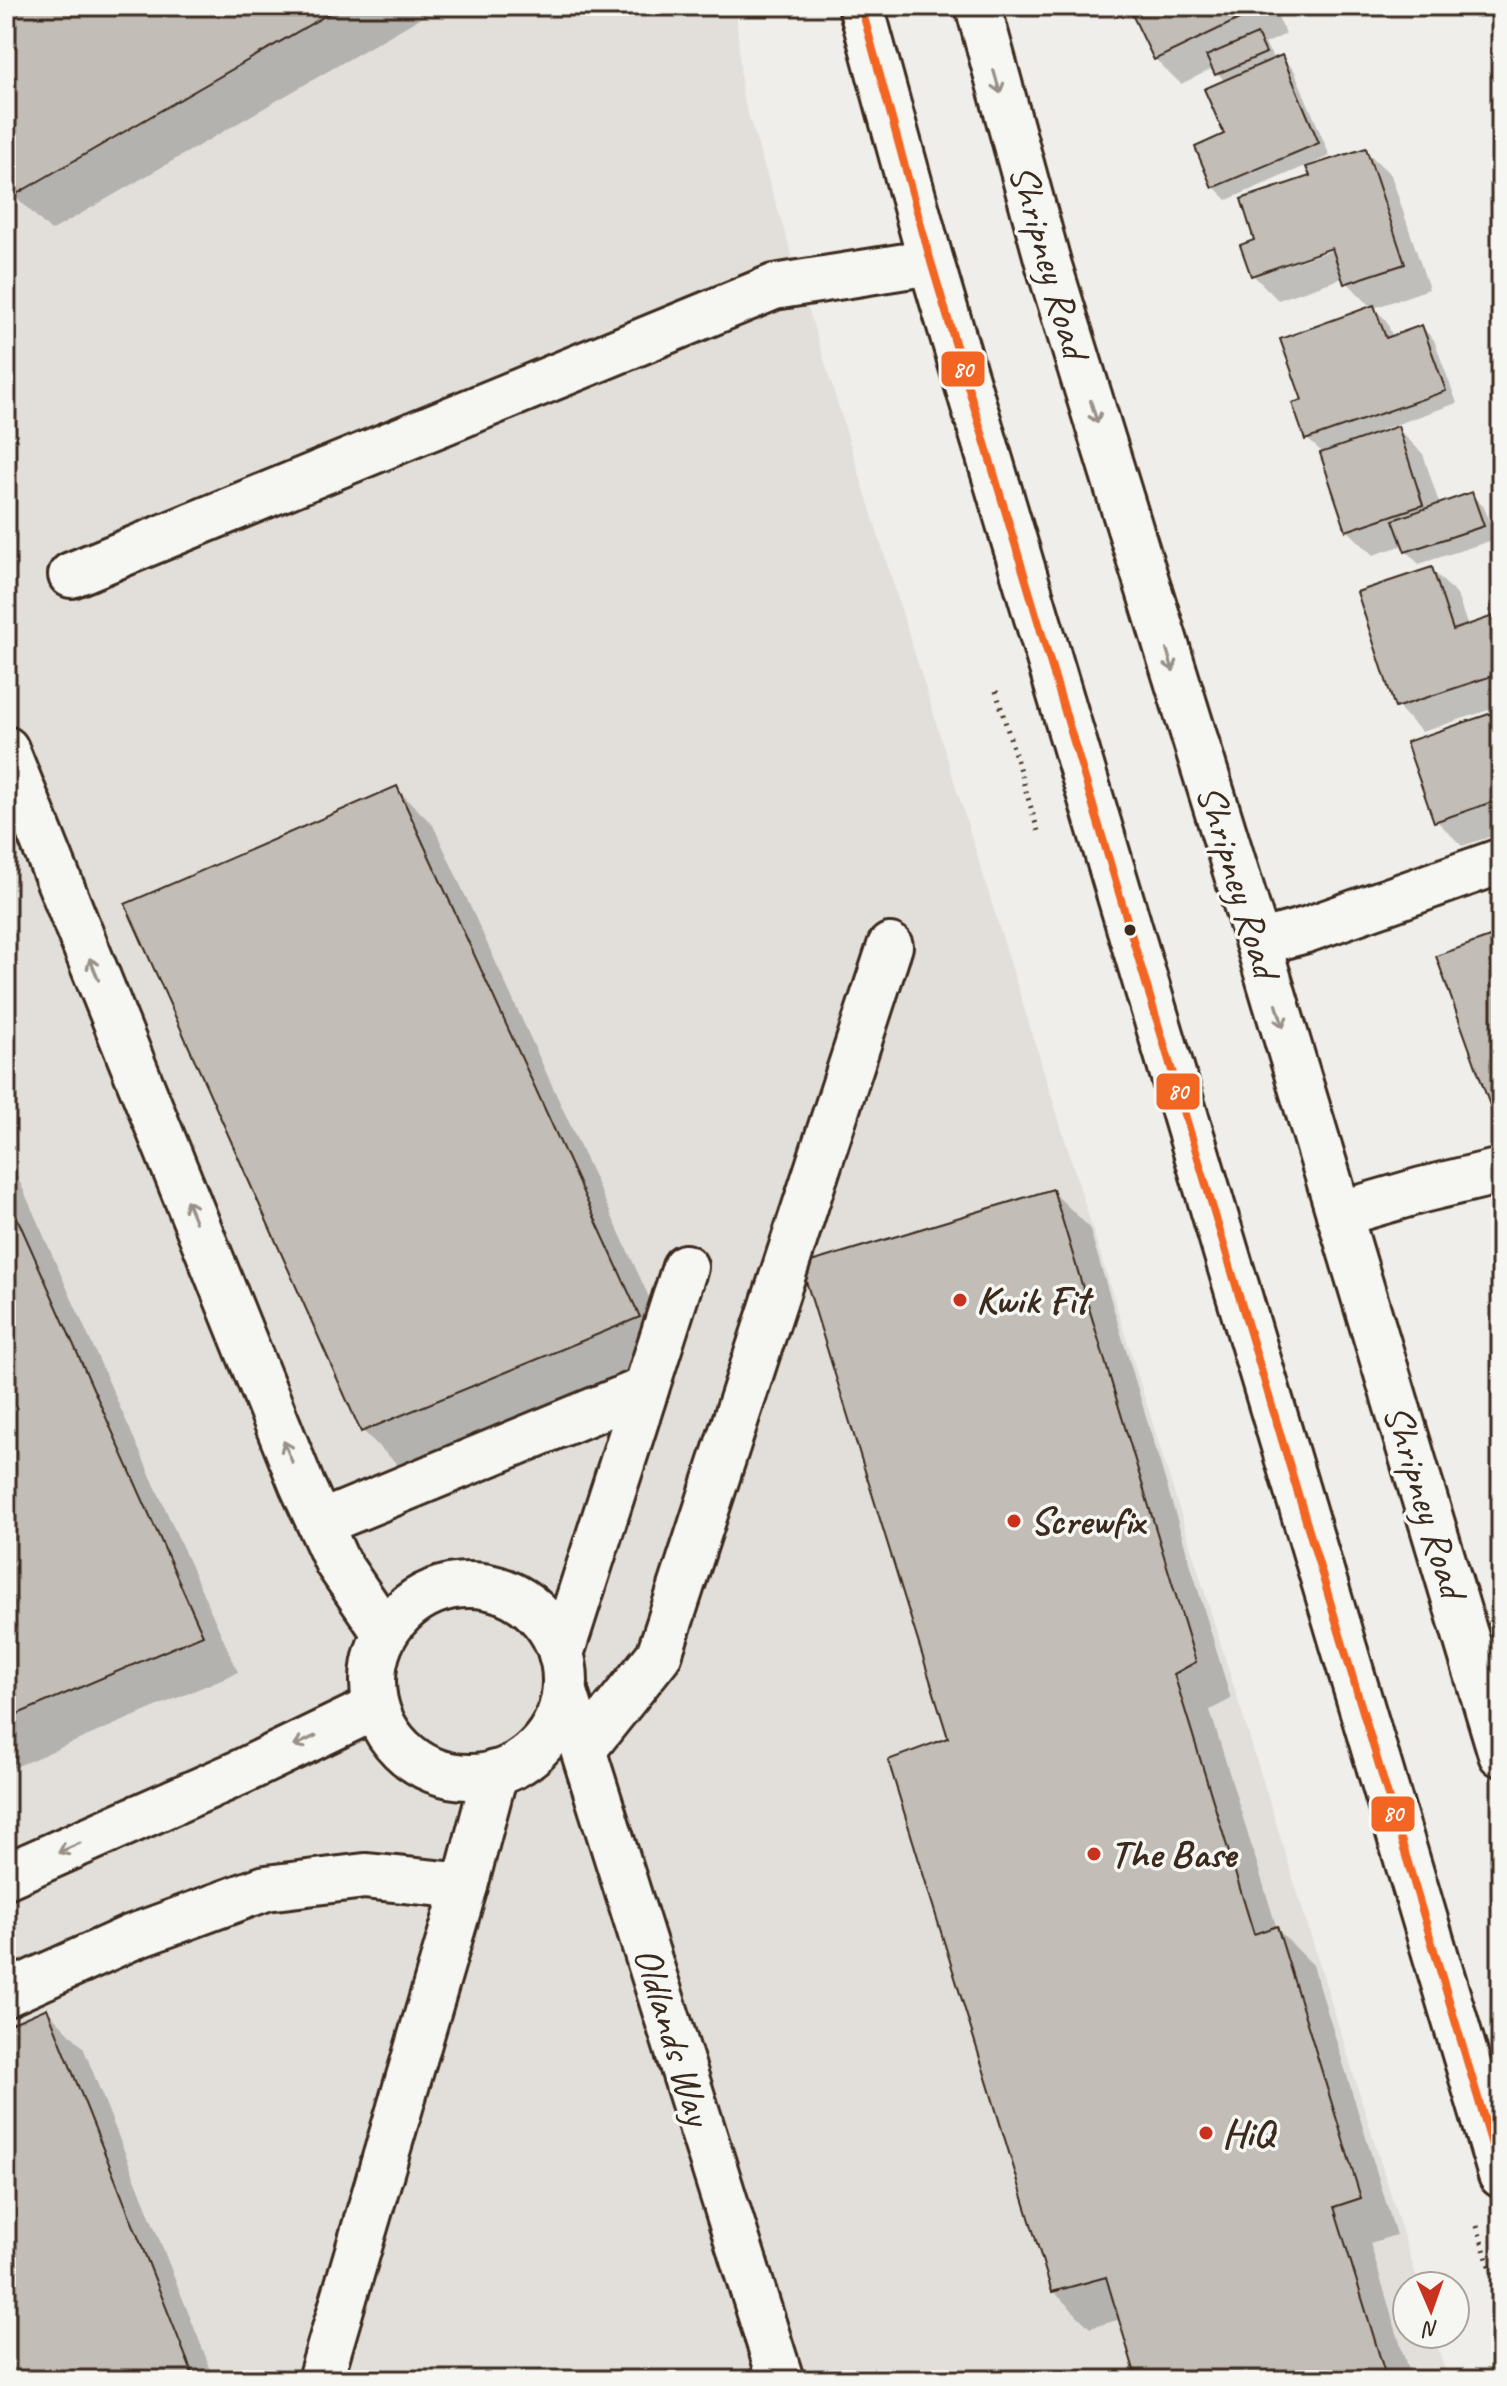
<svg xmlns="http://www.w3.org/2000/svg" width="1507" height="2386" viewBox="0 0 1507 2386" font-family="Caveat,sans-serif">
	<style>
		.built { fill: #e2dfdb }
		.shadow { fill: #0003; fill-rule: evenodd }
		.building { fill: #c2bdb7; stroke: #3b2a1e; stroke-width: 2 }
		.lines { fill: none; stroke-linecap: round; stroke-linejoin: round }
		.minor-casing { stroke: #3b2a1e; stroke-width: 50 }
		.major-casing { stroke: #3b2a1e; stroke-width: 50 }
		.path { stroke: #3b2a1e; stroke-width: 5; stroke-dasharray: 2 6; stroke-linecap: butt }
		.minor { stroke: #f6f6f2; stroke-width: 44 }
		.major { stroke: #f6f6f2; stroke-width: 44 }
		.bus-1-casing { stroke: #f6f6f2; stroke-width: 14 }
		.bus-1 { stroke: #f26522; stroke-width: 8 }
		.oneway { stroke: #989088 }
		.bus-dot { fill: #3b2a1e; stroke: #f6f6f2; stroke-width: 3 }
		.poi-dot { fill: #c8321e; stroke: #f6f6f2; stroke-width: 3 }
		.labels { text-anchor: middle; dominant-baseline: central; stroke-width: 7; stroke-linejoin: round; paint-order: stroke }
		.street-label { font-size: 40px; fill: #3b2a1e; stroke: #f6f6f2 }
		.poi-label { font-size: 40px; font-weight: bold; fill: #3b2a1e; stroke: #f6f6f2; text-anchor: start }
		.line-badge { stroke: #f6f6f2; stroke-width: 3 }
		.badge-label { font-size: 22px; text-anchor: middle; font-weight: bold; fill: #fff }
	</style>
	<rect width="100%" height="100%" fill="#efeeea"/>
	<filter id="ink" filterUnits="userSpaceOnUse"><feTurbulence type="fractalNoise" baseFrequency=".0125" numOctaves="2"/><feDisplacementMap in="SourceGraphic" scale="16" xChannelSelector="R" yChannelSelector="G"/><feConvolveMatrix kernelMatrix="1 2 1 2 8 2 1 2 1" color-interpolation-filters="sRGB"/></filter>
	<g filter="url(#ink)">
		<polygon class="built" points="6,6 736,6 742,94 1419,2286 1407,2286 1407,2334 1434,2334 1448,2380 6,2380"/>
		<g class="shadow">
			<polygon points="6,6 441,6 51,231 14,195 6,181"/>
			<path d="M1130 6H1273L1286 34 1265 44 1275 61 1282 58 1294 70 1330 156 1309 165 1310 168 1365 150 1391 175 1429 289 1374 308 1386 320 1393 338 1422 327 1434 340 1457 403 1378 431 1380 435 1398 429 1423 454 1440 506 1472 495 1484 507 1496 539 1419 564 1406 551 1404 545 1373 555 1347 530 1321 451 1307 439 1305 401 1372 308 1343 278 1278 300 1252 274 1257 241 1313 178 1308 165 1227 200 1214 187 1227 135 1225 82 1214 68 1181 84 1155 59ZM1341 243 1342 247 1278 268V264Z"/>
			<polygon points="1432,570 1457,595 1468,627 1493,619 1501,627 1501,706 1422,732 1397,706"/>
			<polygon points="1501,712 1501,833 1462,846 1436,820"/>
			<polygon points="397,789 433,825 675,1354 400,1467 363,1431"/>
			<polygon points="6,1151 238,1672 6,1771"/>
			<polygon points="1052,1191 1089,1227 1231,1699 1210,1710 1277,1929 1313,1965 1396,2235 1370,2243 1411,2380 1139,2380 1121,2319 1090,2328 1053,2291 950,1739"/>
			<polygon points="47,2010 83,2047 215,2380 6,2380 6,2028"/>
		</g>
		<g class="building">
			<polygon points="6,6 342,6 13,196 6,185"/>
			<polygon points="1128,6 1261,6 1262,8 1154,60"/>
			<polygon points="1257,34 1266,53 1215,75 1206,56"/>
			<polygon points="1282,55 1319,143 1212,188 1195,147 1224,134 1204,89"/>
			<polygon points="1366,148 1405,264 1344,284 1332,248 1251,276 1240,245 1254,240 1241,199 1310,176 1306,167"/>
			<polygon points="1374,305 1386,338 1422,325 1446,391 1305,440 1292,403 1302,400 1280,339"/>
			<polygon points="1398,426 1423,505 1346,531 1320,453"/>
			<polygon points="1472,492 1484,526 1405,552 1393,520"/>
			<polygon points="1432,567 1453,630 1493,616 1501,639 1501,673 1395,708 1357,592"/>
			<polygon points="1501,710 1501,799 1434,822 1406,742"/>
			<polygon points="397,786 640,1317 361,1432 125,904"/>
			<polygon points="1501,933 1501,1136 1436,956"/>
			<polygon points="1053,1189 1196,1662 1174,1674 1254,1934 1277,1926 1361,2198 1334,2207 1387,2380 1137,2380 1106,2277 1052,2292 888,1760 948,1738 801,1265"/>
			<polygon points="6,1193 203,1635 6,1719"/>
			<polygon points="47,2008 195,2380 6,2380 6,2026"/>
		</g>
		<g class="lines">
			<g class="minor-casing">
				<g id="minor">
					<polyline points="71,575 774,287 931,262"/>
					<polyline points="6,749 302,1485 337,1562 385,1633"/>
					<polyline points="1258,943 1306,930 1501,861"/>
					<polyline points="1339,1214 1422,1190 1501,1171"/>
					<polyline points="646,1389 685,1267"/>
					<polyline points="321,1523 646,1389 561,1654"/>
					<circle cx="469" cy="1681" r="96"/>
					<polyline points="565,1692 781,2380"/>
					<polyline points="584,1749 659,1655 890,946"/>
					<polyline points="6,1876 239,1773 376,1707"/>
					<polyline points="6,1994 130,1938 266,1888 365,1876 465,1886"/>
					<polyline points="320,2380 465,1886 495,1773"/>
				</g>
			</g>
			<g class="major-casing">
				<g id="major">
					<polyline points="861,6 931,262 1501,2175"/>
					<polyline points="978,6 1049,266 1258,943 1501,1754"/>
				</g>
			</g>
			<g class="path">
				<polyline points="996,691 1038,831"/>
				<polyline points="1477,2226 1501,2305"/>
			</g>
			<use href="#minor" class="minor"/>
			<use href="#major" class="major"/>
			<g class="bus-1-casing">
				<polyline id="bus-1" points="861,6 931,262 1501,2175"/>
			</g>
			<use href="#bus-1" class="bus-1"/>
		</g>
		<defs><path id="oneway-shaft" d="M-6 0H5M1.5-3L5.5 0L1.5 3" fill="none" stroke-width="1.6" stroke-linecap="round" stroke-linejoin="round" transform="scale(2)"/></defs>
		<g class="oneway">
			<use href="#oneway-shaft" transform="translate(997 82) rotate(74)"/>
			<use href="#oneway-shaft" transform="translate(1094 412) rotate(73)"/>
			<use href="#oneway-shaft" transform="translate(1170 660) rotate(73)"/>
			<use href="#oneway-shaft" transform="translate(94 969) rotate(-112)"/>
			<use href="#oneway-shaft" transform="translate(1280 1016) rotate(73)"/>
			<use href="#oneway-shaft" transform="translate(191 1211) rotate(-112)"/>
			<use href="#oneway-shaft" transform="translate(288 1452) rotate(-112)"/>
			<use href="#oneway-shaft" transform="translate(305 1741) rotate(154)"/>
			<use href="#oneway-shaft" transform="translate(69 1848) rotate(156)"/>
		</g>
	</g>
	<circle class="bus-dot" cx="1130" cy="930" r="7"/>
	<g class="poi-dot">
		<circle cx="960" cy="1300" r="8"/>
		<circle cx="1014" cy="1521" r="8"/>
		<circle cx="1094" cy="1854" r="8"/>
		<circle cx="1206" cy="2133" r="8"/>
	</g>
	<g class="labels">
		<g class="street-label">
			<text transform="translate(1049 261) rotate(74)">Shripney Road</text>
			<text transform="translate(1238 881) rotate(73)">Shripney Road</text>
			<text transform="translate(1425 1501) rotate(73)">Shripney Road</text>
			<text transform="translate(673 2036) rotate(73)">Oldlands Way</text>
		</g>
		<g class="poi-label">
			<text x="976" y="1300">Kwik Fit</text>
			<text x="1030" y="1521">Screwfix</text>
			<text x="1110" y="1854">The Base</text>
			<text x="1222" y="2133">HiQ</text>
		</g>
	</g>
	<g class="line-badge">
		<rect x="940" y="350" width="46" height="38" rx="8" fill="#f26522"/>
		<rect x="1155" y="1072" width="46" height="39" rx="8" fill="#f26522"/>
		<rect x="1370" y="1795" width="46" height="38" rx="8" fill="#f26522"/>
	</g>
	<g class="badge-label">
		<text x="963" y="377">80</text>
		<text x="1178" y="1099">80</text>
		<text x="1393" y="1821">80</text>
	</g>
	<rect width="1507" height="2386" fill="none" stroke="#f6f6f2" stroke-width="32"/>
	<rect x="16" y="16" width="1475" height="2354" fill="none" stroke="#3b2a1e" stroke-width="3" filter="url(#ink)"/>
	<g transform="translate(1431 2310) rotate(178)"><circle r="38" fill="#f6f6f2" stroke="#aba49d" stroke-width="2"/>
	<path d="M0-6L14 30L0 20L-14 30Z" fill="#c8321e"/>
	<text y="-12" font-size="22" font-weight="bold" text-anchor="middle" fill="#3b2a1e">N</text>
	</g>
</svg>
